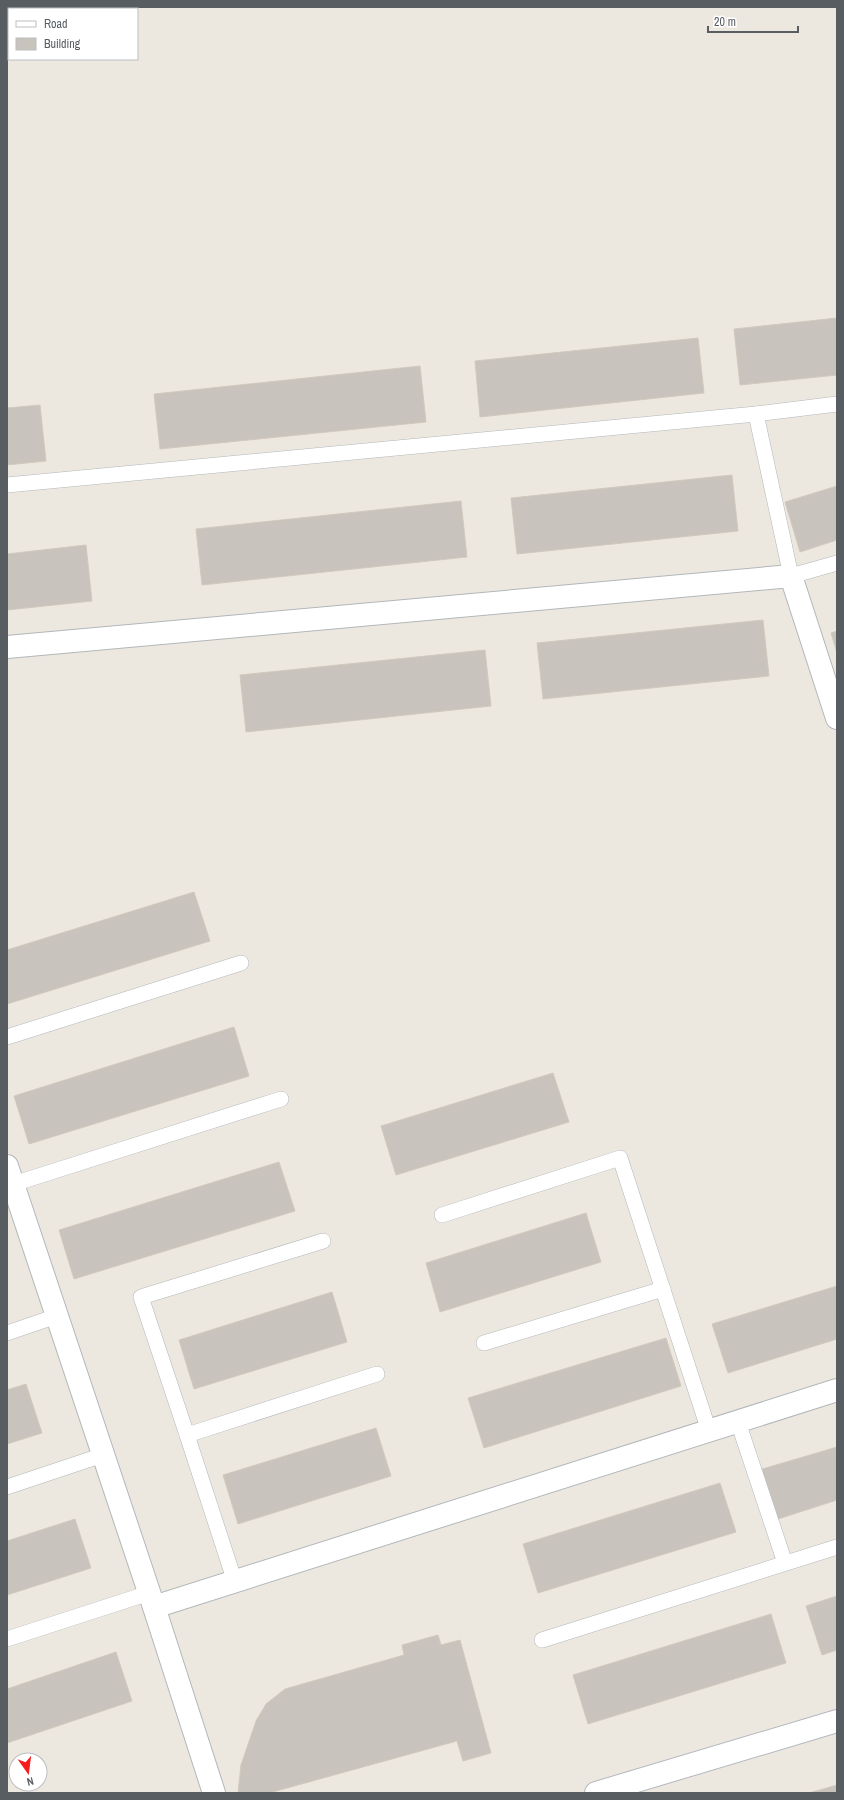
<svg xmlns="http://www.w3.org/2000/svg" width="844" height="1800" viewBox="0 0 844 1800" font-family="'Archivo Narrow',sans-serif">
	<style>
		.building { fill: #c8c3bc; stroke: #d2c9bd }
		.lines { fill: none; stroke-linecap: round; stroke-linejoin: round }
		.lane-casing { stroke: #b2b7bb; stroke-width: 16 }
		.street-casing { stroke: #b2b7bb; stroke-width: 24 }
		.secondary-casing { stroke: #b3b8be; stroke-width: 24 }
		.lane { stroke: #fff; stroke-width: 15 }
		.street { stroke: #fff; stroke-width: 22 }
		.secondary { stroke: #fff; stroke-width: 22 }
	</style>
	<rect width="100%" height="100%" fill="#ede8df"/>
	<g class="building">
		<polygon points="837,318 837,375 740,385 734,329"/>
		<polygon points="698,338 704,393 480,417 475,361"/>
		<polygon points="420,366 426,422 160,449 154,394"/>
		<polygon points="40,405 46,461 7,465 7,408"/>
		<polygon points="732,475 738,531 517,554 511,498"/>
		<polygon points="837,486 837,540 800,552 785,502"/>
		<polygon points="461,501 467,557 202,585 196,529"/>
		<polygon points="86,545 92,601 7,610 7,554"/>
		<polygon points="763,620 769,676 543,699 537,643"/>
		<polygon points="837,631 837,653 831,633"/>
		<polygon points="485,650 491,706 246,732 240,675"/>
		<polygon points="194,892 210,941 7,1004 7,950"/>
		<polygon points="234,1027 249,1076 29,1144 14,1096"/>
		<polygon points="553,1073 569,1122 396,1175 381,1126"/>
		<polygon points="279,1162 295,1211 74,1279 59,1230"/>
		<polygon points="586,1213 601,1262 440,1312 426,1263"/>
		<polygon points="837,1286 837,1339 728,1373 712,1324"/>
		<polygon points="332,1292 347,1342 194,1389 179,1340"/>
		<polygon points="666,1338 681,1386 484,1448 468,1398"/>
		<polygon points="26,1384 42,1433 7,1444 7,1390"/>
		<polygon points="376,1428 391,1476 238,1524 223,1475"/>
		<polygon points="837,1447 837,1500 775,1520 759,1470"/>
		<polygon points="720,1483 736,1532 538,1593 523,1544"/>
		<polygon points="75,1519 91,1568 7,1595 7,1541"/>
		<polygon points="837,1596 837,1650 822,1655 806,1606"/>
		<polygon points="771,1614 786,1663 588,1724 573,1675"/>
		<polygon points="438,1635 441,1645 460,1640 491,1753 463,1761 457,1741 269,1793 238,1793 241,1765 256,1721 266,1704 285,1689 404,1655 402,1645"/>
		<polygon points="116,1652 132,1701 7,1743 7,1689"/>
		<polygon points="837,1785 837,1793 809,1793"/>
	</g>
	<g class="lines">
		<g class="lane-casing">
			<g id="lane">
				<polyline points="756,414 791,576 837,563"/>
				<polyline points="7,485 756,414 837,404"/>
				<polyline points="7,1037 241,963"/>
				<polyline points="7,1186 281,1099"/>
				<polyline points="442,1215 620,1158 709,1431"/>
				<polyline points="7,1333 57,1316"/>
				<polyline points="484,1343 663,1289"/>
				<polyline points="738,1422 785,1563"/>
				<polyline points="187,1435 141,1297 323,1241"/>
				<polyline points="7,1487 103,1455"/>
				<polyline points="235,1582 187,1435 377,1374"/>
				<polyline points="7,1639 149,1593"/>
				<polyline points="542,1640 837,1547"/>
			</g>
		</g>
		<g class="street-casing">
			<g id="street">
				<polyline points="7,647 791,576 837,718"/>
				<polyline points="7,1166 154,1607 214,1793"/>
				<polyline points="154,1607 837,1390"/>
			</g>
		</g>
		<g class="secondary-casing">
			<polyline id="secondary" points="596,1793 837,1721"/>
		</g>
		<use href="#lane" class="lane"/>
		<use href="#street" class="street"/>
		<use href="#secondary" class="secondary"/>
	</g>
	<rect width="844" height="1800" fill="none" stroke="#585d62" stroke-width="16"/>
	<rect x="8" y="8" width="130" height="52" fill="#ffffff" stroke="#bcbec0"/>
	<rect x="16" y="21" width="20" height="6" fill="#ffffff" stroke="#bcbec0"/>
	<text x="44" y="28" font-size="12" fill="#585d62">Road</text>
	<rect x="16" y="38" width="20" height="12" fill="#c8c3bc" stroke="#bcbec0"/>
	<text x="44" y="48" font-size="12" fill="#585d62">Building</text>
	<g transform="translate(28 1772) rotate(166)"><circle r="19" fill="#ffffff" stroke="#bcbec0"/>
	<path d="M0-3L7 15L0 10L-7 15Z" fill="#f71b1d"/>
	<text y="-6" font-size="11" font-weight="bold" text-anchor="middle" fill="#585d62">N</text>
	</g>
	<path d="M708 26v6h90v-6" fill="none" stroke="#585d62" stroke-width="2"/>
	<text x="714" y="26" font-size="12" fill="#585d62" stroke="#ffffff" stroke-width="3" paint-order="stroke">20 m</text>
</svg>
